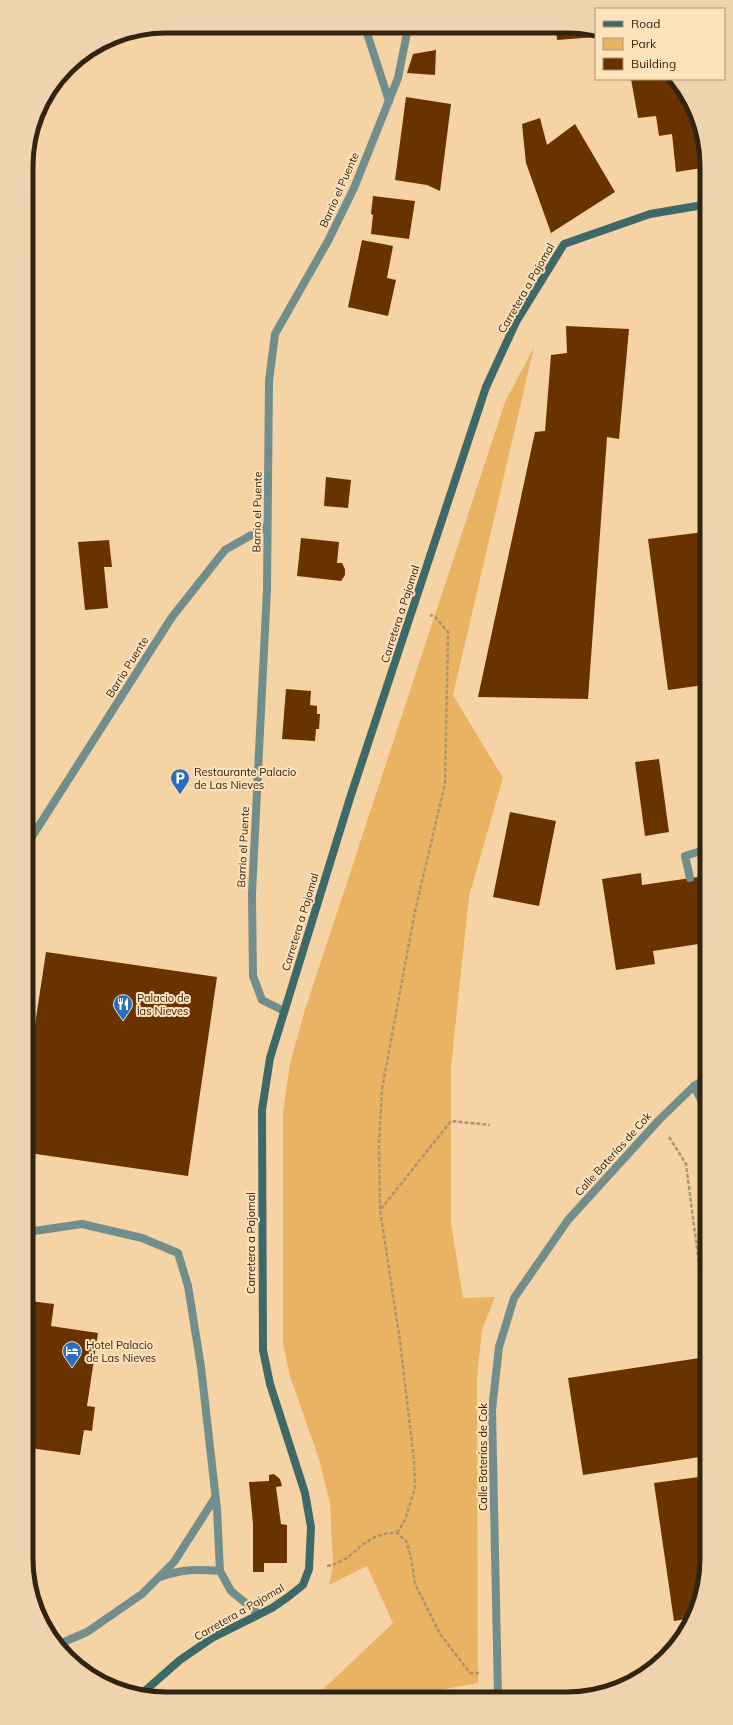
<svg xmlns="http://www.w3.org/2000/svg" width="733" height="1725" viewBox="0 0 733 1725" font-family="Mulish,sans-serif">
	<style>
		.green { fill: #eab363 }
		.building { fill: #693301 }
		.lines { fill: none; stroke-linecap: round; stroke-linejoin: round }
		.path { stroke: #ad936e; stroke-width: 2.5; stroke-dasharray: 4 2; stroke-linecap: butt }
		.lane { stroke: #718e8d; stroke-width: 8 }
		.street { stroke: #718e8d; stroke-width: 8 }
		.secondary { stroke: #3d6a69; stroke-width: 8 }
		.labels { text-anchor: middle; dominant-baseline: central; stroke-width: 4; stroke-linejoin: round; paint-order: stroke }
		.street-label { font-size: 11px; fill: #312411; stroke: #fee2bc }
		.poi-label { font-size: 11px; fill: #312411; stroke: #fee2bc; text-anchor: start }
		.rim { fill: none; stroke: #312411; stroke-width: 5 }
	</style>
	<rect width="100%" height="100%" fill="#f6d3a4"/>
	<polygon class="green" points="534,347 453,695 503,778 469,896 451,1067 451,1223 463,1298 495,1297 482,1330 477,1378 478,1683 423,1693 420,1695 316,1696 393,1623 367,1566 329,1585 333,1565 330,1503 319,1459 290,1376 283,1343 283,1112 290,1064 304,1013 505,402"/>
	<g class="building">
		<polygon points="556,28 594,29 596,29 596,37 557,40"/>
		<polygon points="436,50 435,75 407,73 413,54"/>
		<polygon points="631,79 673,79 702,130 702,168 676,172 672,134 659,136 656,116 638,118"/>
		<polygon points="406,97 451,104 440,191 427,185 395,180"/>
		<polygon points="540,118 547,145 575,124 615,192 551,233 526,163 522,124"/>
		<polygon points="373,196 415,201 409,239 371,234 373,215 371,214"/>
		<polygon points="362,240 393,246 387,278 396,280 388,316 348,307"/>
		<polygon points="566,326 629,329 619,439 607,437 588,699 478,697 535,432 545,431 551,355 567,353"/>
		<polygon points="326,477 351,480 348,508 324,506"/>
		<polygon points="704,532 704,685 668,690 648,539"/>
		<polygon points="301,538 339,542 337,563 342,563 345,569 345,575 341,581 297,576"/>
		<polygon points="109,540 112,567 104,567 108,608 85,610 78,542"/>
		<polygon points="286,689 311,691 310,705 317,706 317,714 320,714 319,729 316,729 315,741 282,739"/>
		<polygon points="659,759 669,832 645,836 635,762"/>
		<polygon points="510,812 556,821 539,906 493,897"/>
		<polygon points="641,873 642,885 705,876 705,943 653,951 655,964 616,970 602,879"/>
		<polygon points="46,952 217,977 188,1176 29,1153 29,1064"/>
		<polygon points="30,1301 54,1304 51,1326 98,1333 87,1406 95,1407 92,1431 84,1430 80,1455 30,1448"/>
		<polygon points="706,1357 706,1456 583,1475 568,1378"/>
		<polygon points="274,1474 280,1479 282,1486 276,1487 281,1524 287,1525 287,1563 264,1563 264,1572 253,1572 253,1524 249,1482 269,1481 269,1475"/>
		<polygon points="706,1476 707,1568 699,1604 692,1618 674,1621 654,1483"/>
	</g>
	<g class="lines">
		<g class="path">
			<polyline points="669,1137 686,1164 706,1318"/>
			<polyline points="381,1209 451,1121 490,1125"/>
			<polyline points="397,1533 405,1520 415,1488 414,1460 400,1341 380,1210 379,1145 382,1089 415,911 445,784 448,632 435,617 430,615"/>
			<polyline points="327,1566 333,1565 347,1558 362,1545 375,1537 387,1533 397,1533 407,1542 412,1563 415,1584 440,1634 470,1673 479,1673"/>
		</g>
		<g class="lane">
			<polyline points="365,27 389,101"/>
			<polyline points="690,878 685,856 704,850"/>
			<polyline points="30,1234 34,1231 82,1224 142,1238 178,1253 188,1286 201,1367 217,1509 220,1571 231,1591 259,1614"/>
			<path d="M160 1577C183 1569 197 1569 220 1571"/>
			<polyline points="59,1644 87,1632 142,1594 174,1562 215,1498"/>
		</g>
		<g class="street">
			<polyline points="28,843 172,617 225,550 267,526"/>
			<polyline points="284,1011 262,1000 253,976 252,894 267,589 269,381 275,334 328,241 354,188 398,78 408,28"/>
			<polyline points="694,1086 705,1108"/>
			<polyline points="498,1695 492,1410 499,1347 514,1298 568,1220 659,1120 694,1086 705,1079"/>
		</g>
		<polyline class="secondary" points="139,1696 180,1660 212,1638 272,1608 288,1597 303,1585 309,1569 311,1527 305,1493 270,1384 263,1350 262,1110 270,1058 350,798 486,387 516,322 564,244 650,214 703,205"/>
	</g>
	<defs>
		<g id="parking-pin" transform="scale(1)"><path d="M0 17L-7.5 6A9.5 9.5 0 1 1 7.5 6Z" fill="#296dbe" stroke="#fee2bc"/><path d="M-3.5-5.5H1a3.5 3.5 0 0 1 0 7H-1V5.5H-3.5ZM-1-3.4V-.6H.8a1.4 1.4 0 0 0 0-2.8Z" fill="#fff"/></g>
		<g id="restaurant-pin" transform="scale(1)"><path d="M0 17L-7.5 6A9.5 9.5 0 1 1 7.5 6Z" fill="#296dbe" stroke="#fee2bc"/><path d="M-5-6h1v4h1v-4h1v4h1v-4h1v5L-1.5 .5V6h-2V.5L-5-1ZM5-6V6H3V1.5H1.5Q1.5-4 5-6Z" fill="#fff"/></g>
		<g id="hotel-pin" transform="scale(1)"><path d="M0 17L-7.5 6A9.5 9.5 0 1 1 7.5 6Z" fill="#296dbe" stroke="#fee2bc"/><path d="M-6-4.5h1.5V1H6V5H4.5V3h-9V5H-6ZM-4 0a1.8 1.8 0 1 1 3.6 0ZM.5 0V-2.5h3Q6-2.5 6 0Z" fill="#fff"/></g>
	</defs>
	<g fill-rule="evenodd">
		<use href="#parking-pin" x="180" y="778"/>
		<use href="#restaurant-pin" x="123" y="1004"/>
		<use href="#hotel-pin" x="72" y="1351"/>
	</g>
	<g class="labels">
		<g class="street-label">
			<text transform="translate(339 190) rotate(-66)">Barrio el Puente</text>
			<text transform="translate(526 288) rotate(-60)">Carretera a Pajomal</text>
			<text transform="translate(257 512) rotate(-89)">Barrio el Puente</text>
			<text transform="translate(400 614) rotate(-72)">Carretera a Pajomal</text>
			<text transform="translate(127 667) rotate(-58)">Barrio Puente</text>
			<text transform="translate(243 847) rotate(-87)">Barrio el Puente</text>
			<text transform="translate(300 922) rotate(-73)">Carretera a Pajomal</text>
			<text transform="translate(613 1154) rotate(-48)">Calle Baterías de Cok</text>
			<text transform="translate(251 1243) rotate(-90)">Carretera a Pajomal</text>
			<text transform="translate(483 1457) rotate(-90)">Calle Baterías de Cok</text>
			<text transform="translate(239 1612) rotate(-30)">Carretera a Pajomal</text>
		</g>
		<g class="poi-label">
			<text x="194" y="772">Restaurante Palacio<tspan x="194" dy="13">de Las Nieves</tspan></text>
			<text x="137" y="998">Palacio de<tspan x="137" dy="13">las Nieves</tspan></text>
			<text x="86" y="1345">Hotel Palacio<tspan x="86" dy="13">de Las Nieves</tspan></text>
		</g>
	</g>
	<path d="M0 0H733V1725H0ZM166 33H567A133 133 0 0 1 700 166V1559A133 133 0 0 1 567 1692H166A133 133 0 0 1 33 1559V166A133 133 0 0 1 166 33Z" fill="#eed3ae" fill-rule="evenodd"/>
	<path class="rim" d="M166 33H567A133 133 0 0 1 700 166V1559A133 133 0 0 1 567 1692H166A133 133 0 0 1 33 1559V166A133 133 0 0 1 166 33Z"/>
	<rect x="595" y="8" width="130" height="72" fill="#fee2bc" stroke="#ac9678"/>
	<rect x="603" y="21" width="20" height="6" fill="#3d6a69" stroke="#ac9678"/>
	<text x="631" y="28" font-size="12" fill="#312411">Road</text>
	<rect x="603" y="38" width="20" height="12" fill="#eab363" stroke="#ac9678"/>
	<text x="631" y="48" font-size="12" fill="#312411">Park</text>
	<rect x="603" y="58" width="20" height="12" fill="#693301" stroke="#ac9678"/>
	<text x="631" y="68" font-size="12" fill="#312411">Building</text>
</svg>
